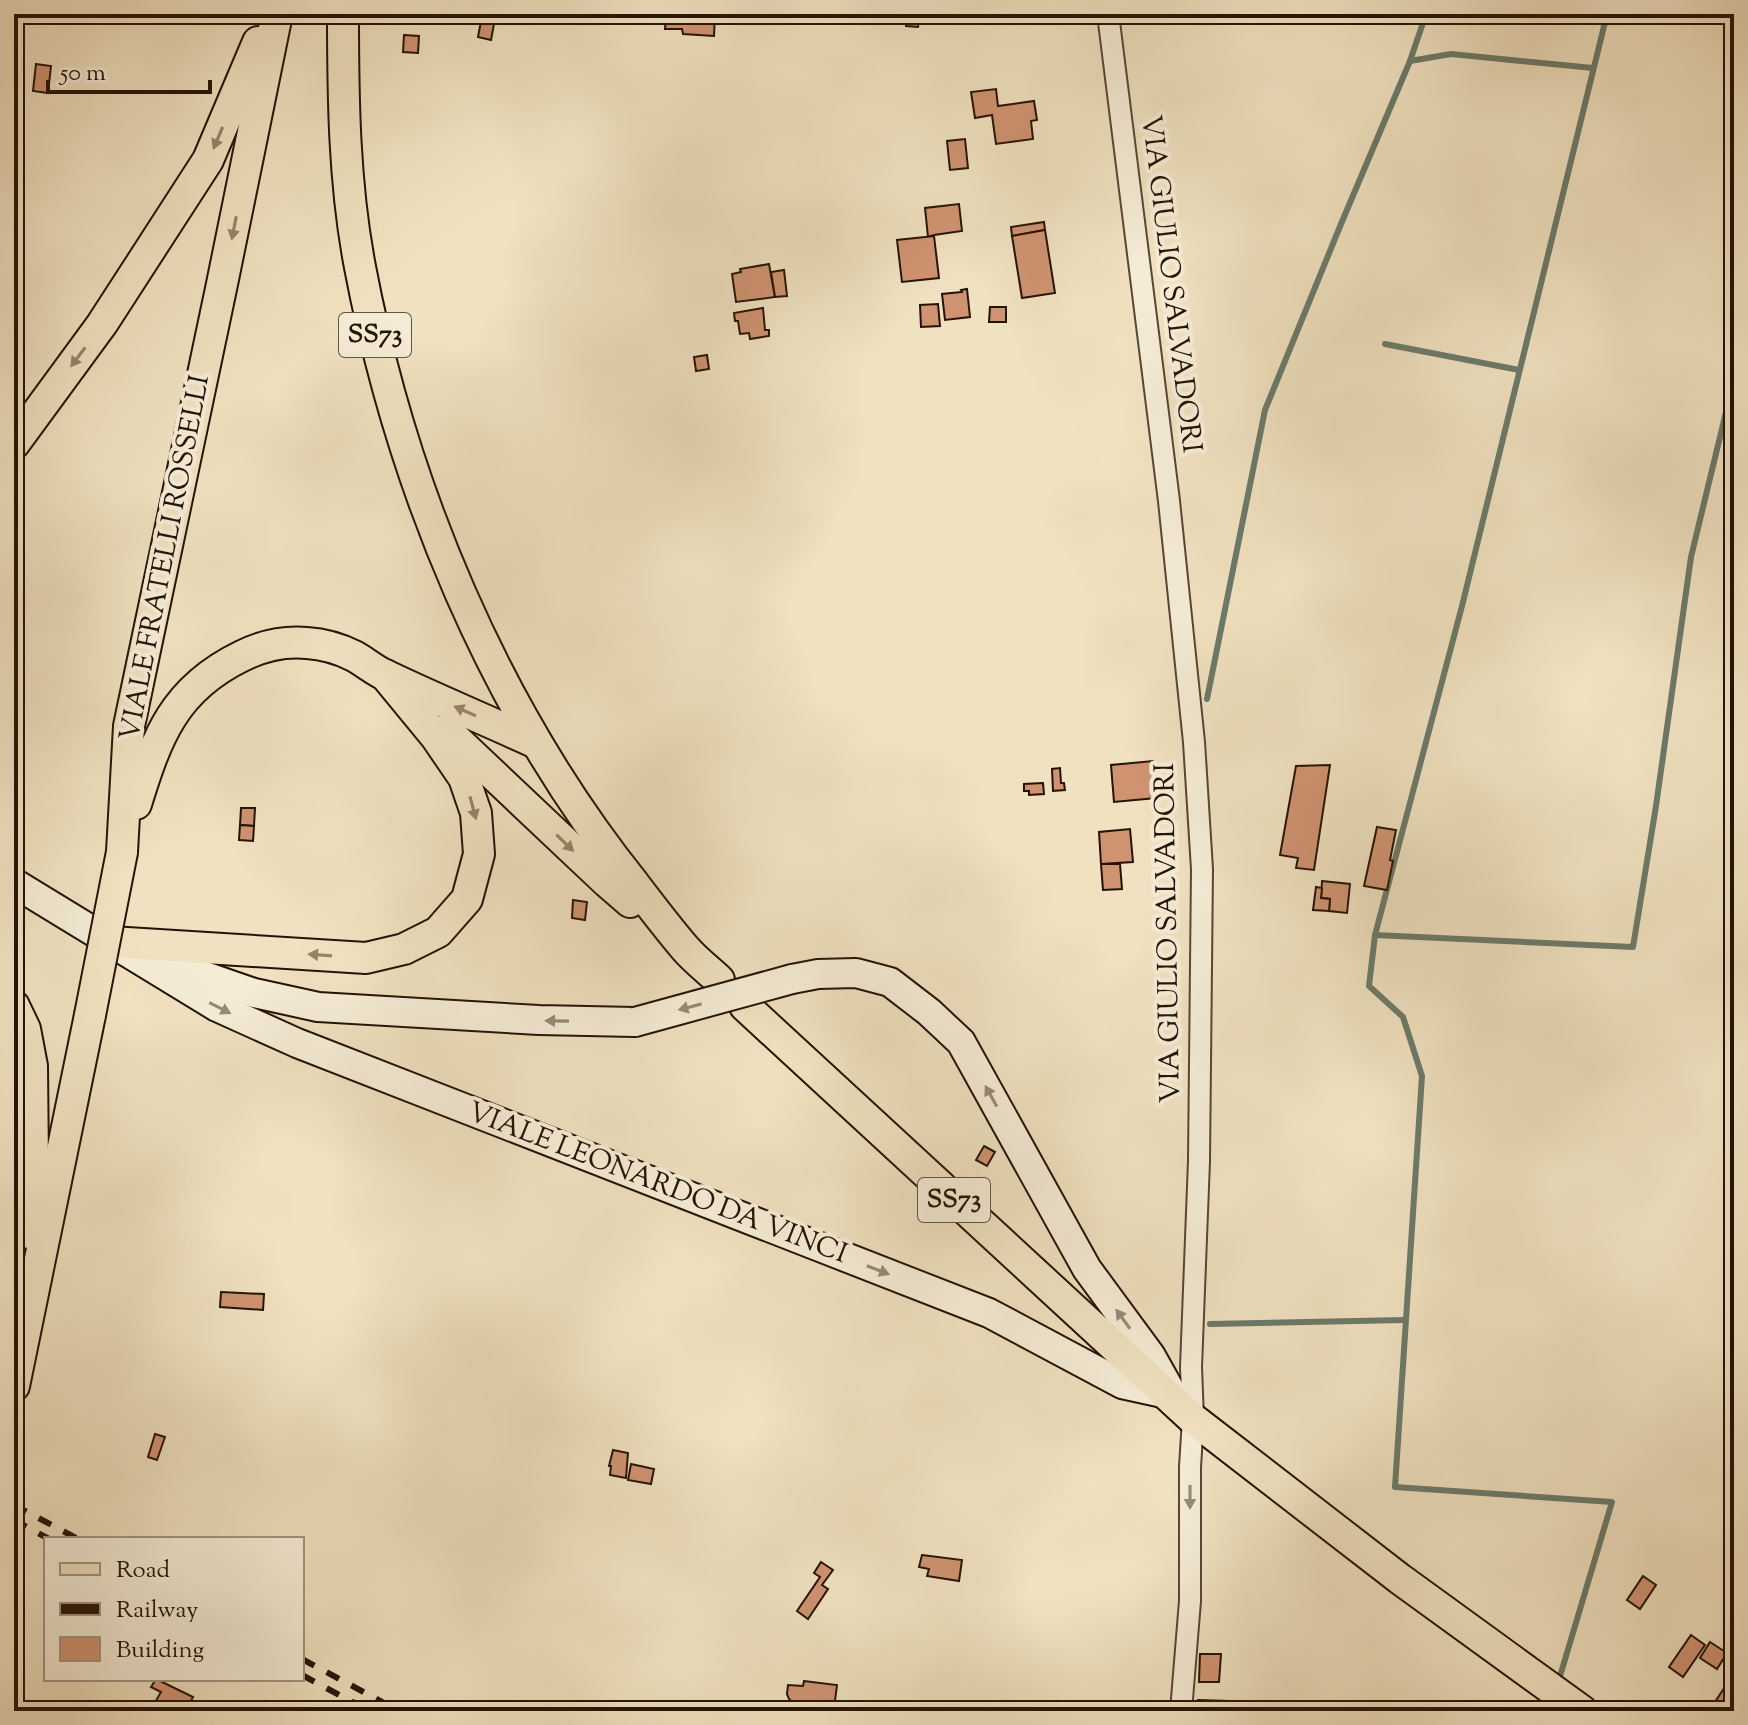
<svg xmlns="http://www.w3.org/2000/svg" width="1748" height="1725" viewBox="0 0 1748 1725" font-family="'Sorts Mill Goudy',serif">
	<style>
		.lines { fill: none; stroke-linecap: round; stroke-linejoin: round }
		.stream { stroke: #6b7a6a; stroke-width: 6 }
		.building { fill: #d09372; stroke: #241305; stroke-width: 2 }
		.minor-casing { stroke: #574634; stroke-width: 24 }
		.secondary-casing { stroke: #241305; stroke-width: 32 }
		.primary-casing { stroke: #241305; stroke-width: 34 }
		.minor { stroke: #f5ecd6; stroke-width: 20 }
		.secondary { stroke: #f5ecd6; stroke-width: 28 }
		.primary { stroke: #f0e1c0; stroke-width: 30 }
		.rail { stroke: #241305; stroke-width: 6; stroke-dasharray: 14 14; stroke-linecap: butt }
		.secondary-bridge-casing { stroke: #241305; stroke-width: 32; stroke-linecap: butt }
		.primary-bridge-casing { stroke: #241305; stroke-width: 34; stroke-linecap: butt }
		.secondary-bridge { stroke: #f5ecd6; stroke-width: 28 }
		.primary-bridge { stroke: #f0e1c0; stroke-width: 30 }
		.oneway { fill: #94846c }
		.oneway2 { fill: #978a78 }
		.labels { text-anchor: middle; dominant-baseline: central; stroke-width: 8; stroke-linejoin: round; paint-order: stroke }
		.shield { fill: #f5ecd6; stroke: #635444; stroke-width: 2 }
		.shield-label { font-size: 26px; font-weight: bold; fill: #241305 }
		.street-label { font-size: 28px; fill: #241305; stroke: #f5ecd6 }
	</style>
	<rect width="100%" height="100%" fill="#f0e1c0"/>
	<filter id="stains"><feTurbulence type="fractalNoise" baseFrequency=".0025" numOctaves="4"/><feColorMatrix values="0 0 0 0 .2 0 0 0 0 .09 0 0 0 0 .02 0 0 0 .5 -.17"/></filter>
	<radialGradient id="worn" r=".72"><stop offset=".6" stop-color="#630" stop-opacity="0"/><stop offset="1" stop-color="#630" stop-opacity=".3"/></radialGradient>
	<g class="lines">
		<g class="stream">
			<polyline points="1410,61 1451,54 1593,68"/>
			<polyline points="1385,344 1519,370"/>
			<polyline points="1207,699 1265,410 1341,224 1410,61 1426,14"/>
			<polyline points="1375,935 1633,947 1656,806 1691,557 1734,379"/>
			<polyline points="1210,1324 1405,1320"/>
			<polyline points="1558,1683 1612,1502 1395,1487 1422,1076 1403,1017 1369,986 1375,935 1462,606 1607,14"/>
		</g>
	</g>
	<g class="building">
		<polygon points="666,14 715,14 714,36 683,34 682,29 665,29"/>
		<polygon points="908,14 920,14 918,27 906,26"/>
		<polygon points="481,21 494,24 491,40 478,37"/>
		<polygon points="404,35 419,36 418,53 403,52"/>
		<polygon points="36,64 51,66 48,93 33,91"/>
		<polygon points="996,89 998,106 1034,101 1037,120 1031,121 1033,139 996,144 992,115 975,118 971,92"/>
		<polygon points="965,139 968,168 950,170 947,141"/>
		<polygon points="959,204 962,231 934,235 928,237 925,208"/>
		<polygon points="1044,222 1045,230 1012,236 1011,227"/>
		<polygon points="1045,230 1055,293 1022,298 1012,236"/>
		<polygon points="934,236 939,278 902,282 897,240"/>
		<polygon points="769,264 775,297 736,302 732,274 741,272 740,269"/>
		<polygon points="784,270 787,296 775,297 771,272"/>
		<polygon points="967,289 970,317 945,320 942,294 962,292 961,290"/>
		<polygon points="938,304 940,326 921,327 920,305"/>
		<polygon points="990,307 1006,307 1006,322 989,322"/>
		<polygon points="763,308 765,330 769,330 769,336 750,339 749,333 740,334 738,321 735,321 734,313"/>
		<polygon points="707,355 709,369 696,371 694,357"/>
		<polygon points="1153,761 1156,798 1114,802 1111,765"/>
		<polygon points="1330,765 1314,870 1296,868 1298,858 1280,855 1296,766"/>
		<polygon points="1060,768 1061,783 1064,783 1065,790 1053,791 1052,769"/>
		<polygon points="1043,783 1044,794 1029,795 1029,791 1024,791 1024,784"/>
		<polygon points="241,808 255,808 254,826 240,825"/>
		<polygon points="240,825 254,826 253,841 239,840"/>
		<polygon points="1377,827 1396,830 1390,860 1393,861 1387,890 1364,886"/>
		<polygon points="1130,829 1133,862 1101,864 1099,832"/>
		<polygon points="1101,864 1120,864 1122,889 1103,890"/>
		<polygon points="1322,881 1350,884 1347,913 1329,911 1330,899 1321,898"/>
		<polygon points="1316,887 1322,888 1321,898 1330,899 1329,911 1313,910"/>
		<polygon points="573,900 587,902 585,920 572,918"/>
		<polygon points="984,1146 995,1152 987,1166 976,1160"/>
		<polygon points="221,1292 264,1294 263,1310 220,1307"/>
		<polygon points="155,1434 165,1437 157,1460 148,1457"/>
		<polygon points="613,1450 628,1453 626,1478 610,1475 611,1466 609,1466"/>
		<polygon points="631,1464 654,1469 651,1484 628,1480"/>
		<polygon points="922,1555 962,1560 959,1581 927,1576 929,1569 919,1567"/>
		<polygon points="821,1562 833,1570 822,1585 828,1589 808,1619 797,1611 820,1577 814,1573"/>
		<polygon points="1643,1576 1656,1585 1640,1609 1627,1600"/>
		<polygon points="1691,1635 1705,1645 1683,1677 1669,1667"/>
		<polygon points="1710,1642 1727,1653 1717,1669 1700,1658"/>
		<polygon points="1200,1654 1221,1654 1219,1682 1199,1682"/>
		<polygon points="1734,1673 1734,1711 1716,1711 1711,1708"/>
		<polygon points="156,1679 193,1697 186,1711 150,1711 161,1692 151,1687"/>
		<polygon points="804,1681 837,1685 834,1709 794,1704 789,1699 787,1694 788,1685 803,1686"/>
		<polygon points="1198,1700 1230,1701 1229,1711 1198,1711"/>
	</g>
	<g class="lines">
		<g class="minor-casing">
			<polyline id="minor" points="1108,14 1169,501 1194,742 1202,869 1199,1161 1191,1367 1193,1419 1190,1467 1190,1601 1181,1711"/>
		</g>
		<g class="secondary-casing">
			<g id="secondary">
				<polyline points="14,883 217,1007 297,1043 989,1313 1122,1384 1163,1393"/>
				<polyline points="166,970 193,972 254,993 318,1007 539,1020 635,1022"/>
				<polyline points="792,979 818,974 856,973 890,982 929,1012 961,1042 1087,1269 1151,1356 1174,1397"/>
			</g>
		</g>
		<g class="primary-casing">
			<g id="primary">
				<path d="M343 14C343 98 344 184 360 267 402 488 494 709 635 885 651 906 667 927 684 947 694 959 707 969 719 980"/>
				<polyline points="14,444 102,324 208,160 258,42"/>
				<polyline points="446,730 607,882 630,902"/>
				<path d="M136 804C157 736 174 689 242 656 262 646 285 641 307 643 323 644 340 649 354 656 365 662 374 670 385 675 435 699 486 720 536 743"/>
				<polyline points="122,852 129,726 222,284 277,14"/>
				<polyline points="111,942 366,958 404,949 438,932 467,899 479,854 476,813 464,778 436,737 385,675"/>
				<polyline points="14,1006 25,1029 32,1066 33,1164 30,1233"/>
				<polyline points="745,1006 1193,1419 1400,1579 1582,1711"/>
				<polyline points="14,1386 90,1015"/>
			</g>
		</g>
		<use href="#minor" class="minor"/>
		<use href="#secondary" class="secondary"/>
		<use href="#primary" class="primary"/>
		<g class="rail">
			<polyline points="14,1505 78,1539"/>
			<polyline points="14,1520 49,1539"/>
			<polyline points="302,1659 399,1711"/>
			<polyline points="302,1675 369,1711"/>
		</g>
		<g class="secondary-bridge-casing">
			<polyline id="secondary-bridge" points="635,1022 792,979"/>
		</g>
		<g class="primary-bridge-casing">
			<polyline id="primary-bridge" points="90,1015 122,852"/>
		</g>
		<use href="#secondary-bridge" class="secondary-bridge"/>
		<use href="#primary-bridge" class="primary-bridge"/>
	</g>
	<defs><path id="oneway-solid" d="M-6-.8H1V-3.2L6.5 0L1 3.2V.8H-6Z" transform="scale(2)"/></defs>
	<g class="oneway">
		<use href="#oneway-solid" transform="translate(218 138) rotate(113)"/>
		<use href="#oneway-solid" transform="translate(234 228) rotate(101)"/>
		<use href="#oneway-solid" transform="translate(78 357) rotate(127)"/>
		<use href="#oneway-solid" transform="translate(465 711) rotate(-156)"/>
		<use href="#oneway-solid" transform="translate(473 808) rotate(75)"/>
		<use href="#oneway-solid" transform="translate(565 843) rotate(44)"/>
		<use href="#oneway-solid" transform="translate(320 955) rotate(-176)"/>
	</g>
	<g class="oneway2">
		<use href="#oneway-solid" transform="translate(690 1007) rotate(165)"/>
		<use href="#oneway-solid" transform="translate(220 1008) rotate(27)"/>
		<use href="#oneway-solid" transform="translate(557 1021) rotate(-179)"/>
		<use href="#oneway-solid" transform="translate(991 1096) rotate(-119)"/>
		<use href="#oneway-solid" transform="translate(878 1270) rotate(21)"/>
		<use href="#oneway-solid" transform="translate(1123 1319) rotate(-126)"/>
		<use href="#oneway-solid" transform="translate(1190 1497) rotate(90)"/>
	</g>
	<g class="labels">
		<g class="shield">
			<rect x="339" y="313" width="72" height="44" rx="6"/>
			<rect x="918" y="1178" width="72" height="44" rx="6"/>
		</g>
		<g class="shield-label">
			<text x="375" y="335">SS73</text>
			<text x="954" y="1200">SS73</text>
		</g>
		<g class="street-label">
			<text transform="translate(1170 284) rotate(83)">VIA GIULIO SALVADORI</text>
			<text transform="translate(166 558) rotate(-79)">VIALE FRATELLI ROSSELLI</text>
			<text transform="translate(1169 933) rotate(-91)">VIA GIULIO SALVADORI</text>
			<text transform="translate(657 1184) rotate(21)">VIALE LEONARDO DA VINCI</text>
		</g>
	</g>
	<rect width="1748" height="1725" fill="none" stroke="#f0e1c0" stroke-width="48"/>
	<rect x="16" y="16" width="1716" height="1693" fill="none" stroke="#241305" stroke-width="4"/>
	<rect x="24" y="24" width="1700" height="1677" fill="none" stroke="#241305" stroke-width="2"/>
	<rect x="44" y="1537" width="260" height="144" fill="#f5ecd6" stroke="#a19582" stroke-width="2"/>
	<rect x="60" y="1563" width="40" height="12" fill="#f0e1c0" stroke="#a19582" stroke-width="2"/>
	<text x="116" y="1577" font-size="24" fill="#241305">Road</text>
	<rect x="60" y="1603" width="40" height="12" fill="#241305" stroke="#a19582" stroke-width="2"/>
	<text x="116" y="1617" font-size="24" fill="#241305">Railway</text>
	<rect x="60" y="1637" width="40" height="24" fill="#d09372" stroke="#a19582" stroke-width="2"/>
	<text x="116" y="1657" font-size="24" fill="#241305">Building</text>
	<path d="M48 80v12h162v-12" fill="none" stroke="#241305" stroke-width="4"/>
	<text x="60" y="80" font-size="24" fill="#241305" stroke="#f5ecd6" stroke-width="6" paint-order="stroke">50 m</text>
	<rect width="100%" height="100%" filter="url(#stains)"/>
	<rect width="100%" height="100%" fill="url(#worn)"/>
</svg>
